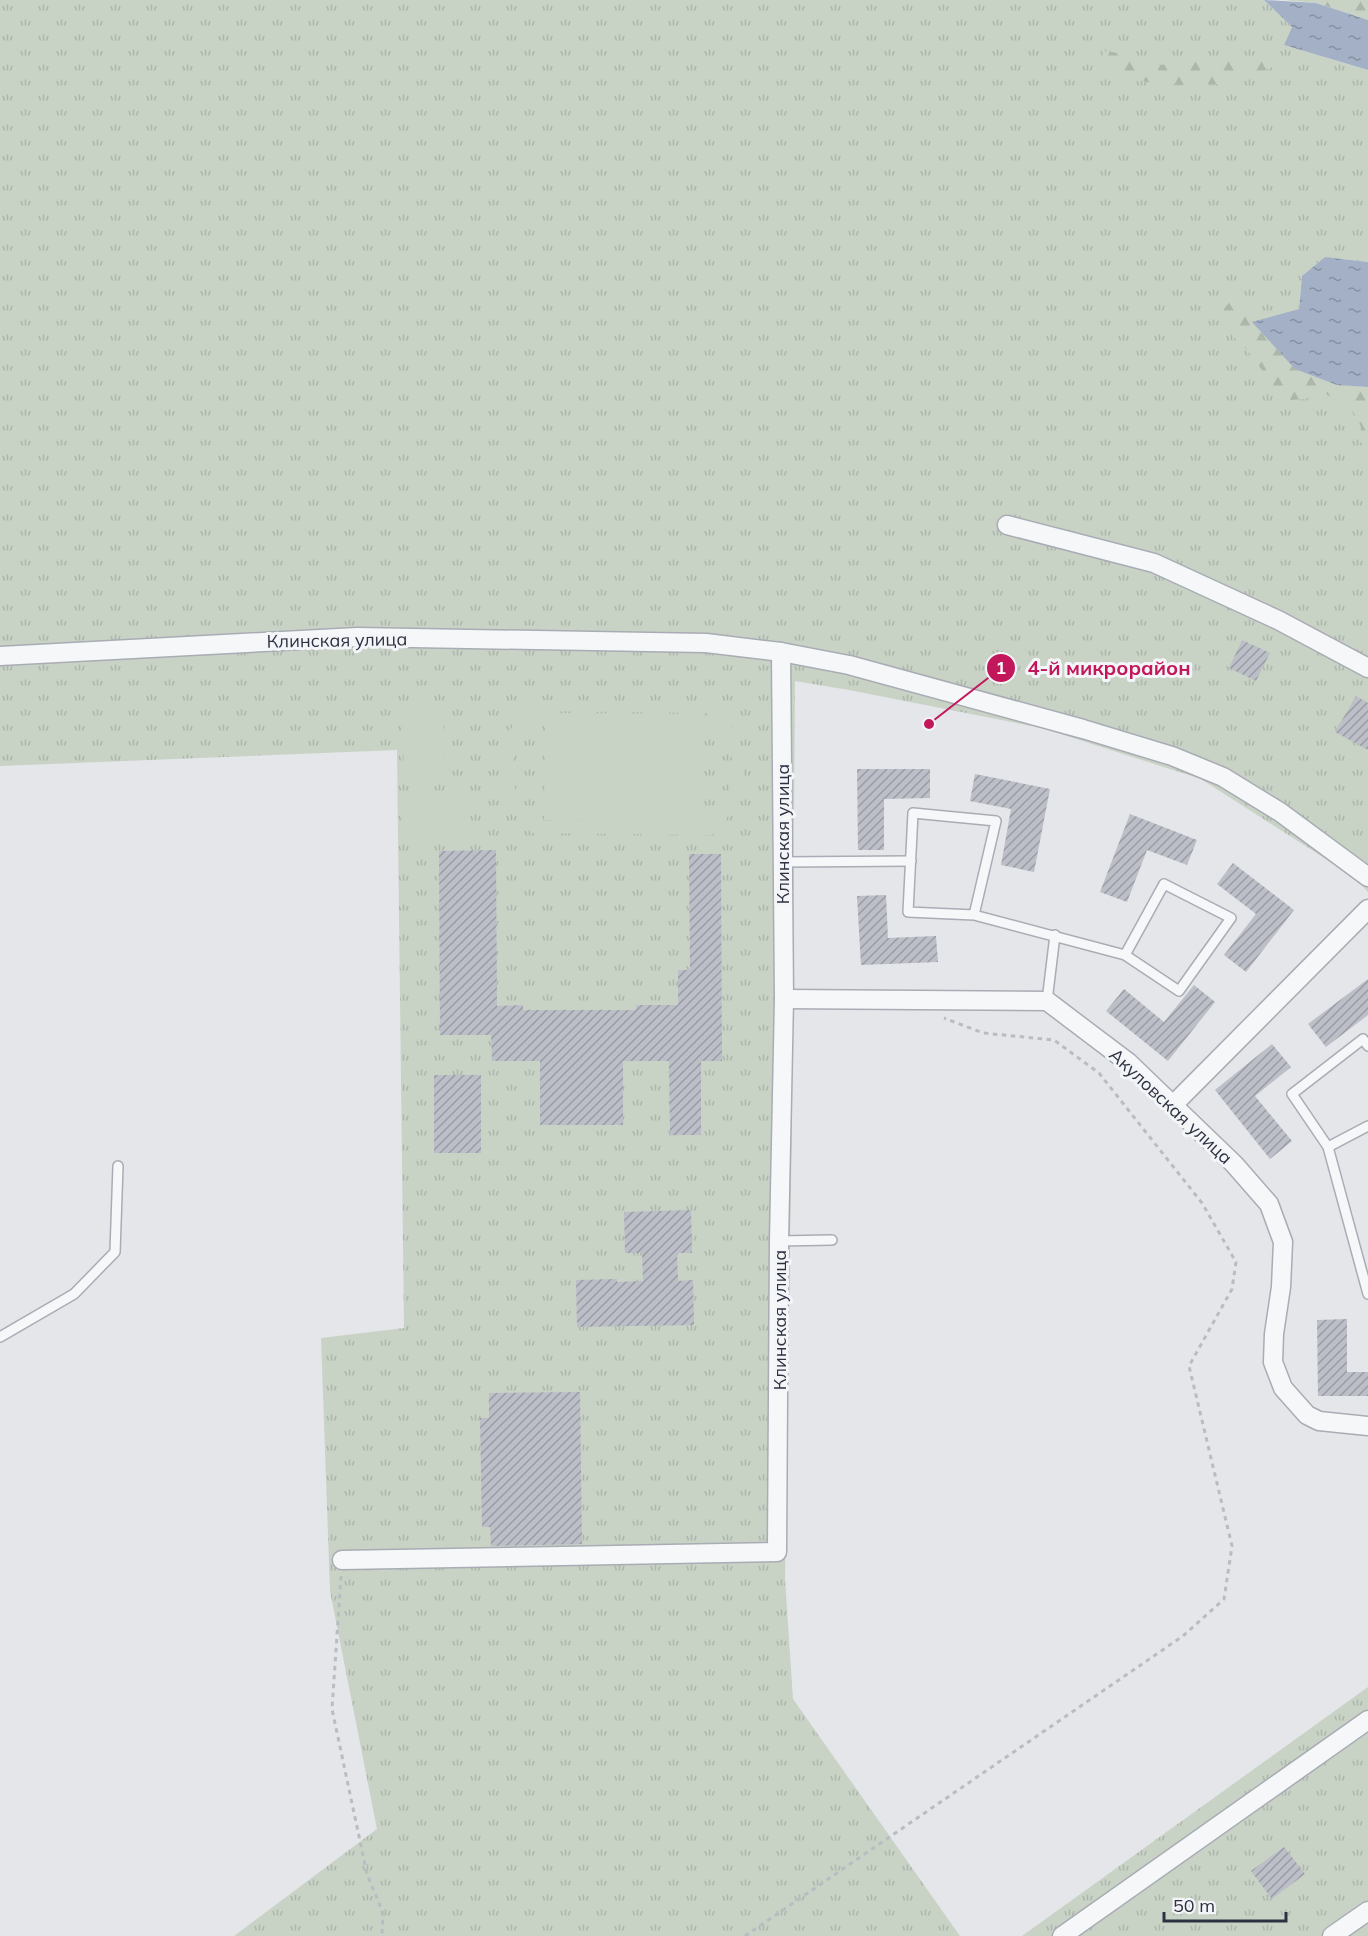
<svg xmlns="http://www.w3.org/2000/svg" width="1368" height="1936" viewBox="0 0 1368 1936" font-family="Mulish,sans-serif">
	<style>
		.grass { fill: url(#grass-tufts) }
		.forest { fill: url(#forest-firs) }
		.pitch { fill: #c8d3c6; fill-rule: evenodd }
		.water { fill: url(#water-ripples) }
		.building { fill: url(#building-hatch) }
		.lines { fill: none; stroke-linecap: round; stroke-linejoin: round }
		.service-casing { stroke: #a9acb4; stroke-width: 12 }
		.minor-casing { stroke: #a9acb4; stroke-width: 21 }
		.path { stroke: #babcc2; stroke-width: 3; stroke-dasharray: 4.5 4.5; stroke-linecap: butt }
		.service { stroke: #f6f7f9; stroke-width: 9 }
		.minor { stroke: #f6f7f9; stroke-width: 18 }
		.labels { text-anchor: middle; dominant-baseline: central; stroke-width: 6; stroke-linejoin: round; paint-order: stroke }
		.street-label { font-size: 18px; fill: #2d3241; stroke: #f4f5f8 }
		.leader { fill: none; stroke: #c2185b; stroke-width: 2 }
		.callout-dot { fill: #c2185b; stroke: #f4f5f8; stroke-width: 2 }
		.mark-label { font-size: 18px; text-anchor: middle; font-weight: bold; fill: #fff }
		.callout-label { font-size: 20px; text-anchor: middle; font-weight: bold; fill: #c2185b; stroke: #f4f5f8; stroke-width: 6; stroke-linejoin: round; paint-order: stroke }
	</style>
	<defs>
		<pattern id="grass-tufts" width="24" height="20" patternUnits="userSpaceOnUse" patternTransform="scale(1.5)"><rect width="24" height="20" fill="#c8d3c6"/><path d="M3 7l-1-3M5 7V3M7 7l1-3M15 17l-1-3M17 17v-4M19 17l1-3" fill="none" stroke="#acb6ab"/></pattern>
		<pattern id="forest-firs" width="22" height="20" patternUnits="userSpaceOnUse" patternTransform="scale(1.5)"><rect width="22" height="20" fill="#c8d3c6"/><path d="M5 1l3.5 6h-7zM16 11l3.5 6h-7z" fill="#acb6ab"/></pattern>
		<pattern id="water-ripples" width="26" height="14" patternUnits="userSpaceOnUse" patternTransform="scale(1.5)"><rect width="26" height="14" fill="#a3b0c6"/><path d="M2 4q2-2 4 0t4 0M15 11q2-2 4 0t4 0" fill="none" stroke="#8590a2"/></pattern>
		<pattern id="building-hatch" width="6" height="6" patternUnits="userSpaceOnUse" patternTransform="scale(1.5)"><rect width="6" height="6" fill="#bcbfc7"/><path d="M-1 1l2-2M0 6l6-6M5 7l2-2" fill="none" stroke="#999ca3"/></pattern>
	</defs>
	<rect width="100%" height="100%" fill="#e4e6ea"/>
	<g class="grass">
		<polygon points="0,0 1264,0 1292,27 1284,45 1368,70 1368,262 1325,257 1302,276 1299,309 1253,323 1337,385 1368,387 1368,892 1354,877 1201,779 1042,728 849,690 795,681 792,1117 785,1579 793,1699 960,1936 234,1936 377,1829 330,1591 321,1338 404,1328 397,750 0,766"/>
		<polygon points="1368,1687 1368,1936 1022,1936"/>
	</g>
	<g class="forest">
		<polygon points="1283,0 1368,0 1368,20 1316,3"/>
		<polygon points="1103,51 1127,54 1159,65 1277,56 1273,67 1224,84 1187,85 1159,84 1120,77 1102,61"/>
		<polygon points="1235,297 1252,322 1295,369 1337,385 1368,387 1368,451 1365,453 1360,439 1361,427 1352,410 1323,392 1305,399 1291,400 1271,387 1262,370 1247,350 1225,328 1223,309"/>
	</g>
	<g class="pitch">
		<path d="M536 700 710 702C755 738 754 796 712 835L532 833C489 796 491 735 536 700ZM539 711 706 713C741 741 741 794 708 824L536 822C503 793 505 739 539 711Z"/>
		<polygon points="443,706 445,780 404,781 402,707"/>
		<polygon points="545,713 700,714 700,822 544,820"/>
		<polygon points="468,792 469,837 403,839 402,794"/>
	</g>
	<g class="water">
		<polygon points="1264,0 1316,3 1368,20 1368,70 1284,45 1292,27"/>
		<polygon points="1325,257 1368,262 1368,387 1337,385 1295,369 1252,322 1299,309 1302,276"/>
	</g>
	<g class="building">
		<polygon points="1242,640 1270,653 1256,681 1229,668"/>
		<polygon points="1356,696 1368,703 1368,750 1335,732"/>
		<polygon points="857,769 930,769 930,798 884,799 884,850 858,850"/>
		<polygon points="975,774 1050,789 1034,872 1001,865 1011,809 970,801"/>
		<polygon points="1130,814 1197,840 1187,865 1147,850 1127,902 1100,892"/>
		<polygon points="496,850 497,1006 523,1005 523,1010 636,1010 636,1005 678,1005 678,970 690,970 689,854 721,854 722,1061 701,1061 701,1135 670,1135 669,1061 623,1061 623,1125 540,1125 540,1061 492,1061 491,1035 440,1035 439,851"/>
		<polygon points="1233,863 1294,910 1246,972 1224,955 1256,914 1217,884"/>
		<polygon points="886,895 888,938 936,936 938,962 861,965 857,896"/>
		<polygon points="1368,979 1368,1015 1326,1047 1308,1024"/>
		<polygon points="1194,985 1215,1002 1168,1061 1106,1011 1124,989 1164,1022"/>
		<polygon points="1272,1044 1291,1067 1255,1096 1292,1141 1270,1159 1215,1090"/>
		<rect x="434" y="1075" width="47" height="78"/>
		<polygon points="691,1210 692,1253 677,1253 678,1281 693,1280 694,1325 577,1327 576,1280 617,1279 617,1282 643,1281 642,1253 625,1253 624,1212"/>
		<polygon points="1347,1319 1347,1372 1368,1372 1368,1396 1318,1396 1317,1320"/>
		<polygon points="580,1392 582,1544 491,1546 490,1527 482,1527 480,1418 489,1418 489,1393"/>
		<polygon points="1284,1847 1305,1874 1272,1899 1251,1871"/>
	</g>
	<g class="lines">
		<g class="service-casing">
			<g id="service">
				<polyline points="782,862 911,861"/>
				<polyline points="974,915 996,821 913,813 908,912 974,915 1125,955 1164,884 1231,918 1179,991 1125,955"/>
				<polyline points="1047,1001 1055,935"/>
				<polyline points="1368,1046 1363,1039 1292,1094 1328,1147 1368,1294"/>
				<polyline points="1328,1147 1368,1126"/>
				<polyline points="779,1241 832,1240"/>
				<polyline points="0,1337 74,1294 115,1252 118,1166"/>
			</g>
		</g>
		<g class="minor-casing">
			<g id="minor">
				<polyline points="1007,525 1154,563 1278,620 1368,668"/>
				<polyline points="0,656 357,637 706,643 781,652 849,665 1083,729 1172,756 1223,777 1280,812 1368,877"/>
				<polyline points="784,999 1047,1001 1129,1063 1234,1164 1269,1204 1283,1242 1281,1287 1274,1334 1273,1362 1283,1388 1307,1415 1319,1421 1368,1426"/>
				<polyline points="1173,1105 1368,909"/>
				<polyline points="342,1560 777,1552 779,1241 784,999 781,652"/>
				<polyline points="1062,1936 1368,1720"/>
				<polyline points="1332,1936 1368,1911"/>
			</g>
		</g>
		<g class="path">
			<polyline points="341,1576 332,1709 367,1874 383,1913 382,1936"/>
			<polyline points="745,1936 1183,1636 1224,1599 1232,1546 1189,1366 1232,1289 1236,1262 1202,1203 1099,1073 1054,1040 983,1033 944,1018"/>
		</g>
		<use href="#service" class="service"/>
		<use href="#minor" class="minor"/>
	</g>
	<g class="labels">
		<g class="street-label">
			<text transform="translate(337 640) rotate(-1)">Клинская улица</text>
			<text transform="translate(782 834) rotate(-90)">Клинская улица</text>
			<text transform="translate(1171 1106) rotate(43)">Акуловская улица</text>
			<text transform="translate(779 1320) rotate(-90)">Клинская улица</text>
		</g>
	</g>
	<path class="leader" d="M929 724L1001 668"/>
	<g class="callout-dot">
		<circle cx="929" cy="724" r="6"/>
		<circle cx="1001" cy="668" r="15"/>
	</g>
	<g class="mark-label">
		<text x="1001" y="674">1</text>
	</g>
	<g class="callout-label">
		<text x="1109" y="675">4-й микрорайон</text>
	</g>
	<path d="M1164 1912v9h122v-9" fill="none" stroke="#2d3241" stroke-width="3"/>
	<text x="1173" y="1912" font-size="18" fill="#2d3241" stroke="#f4f5f8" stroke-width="4.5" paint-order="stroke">50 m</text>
</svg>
